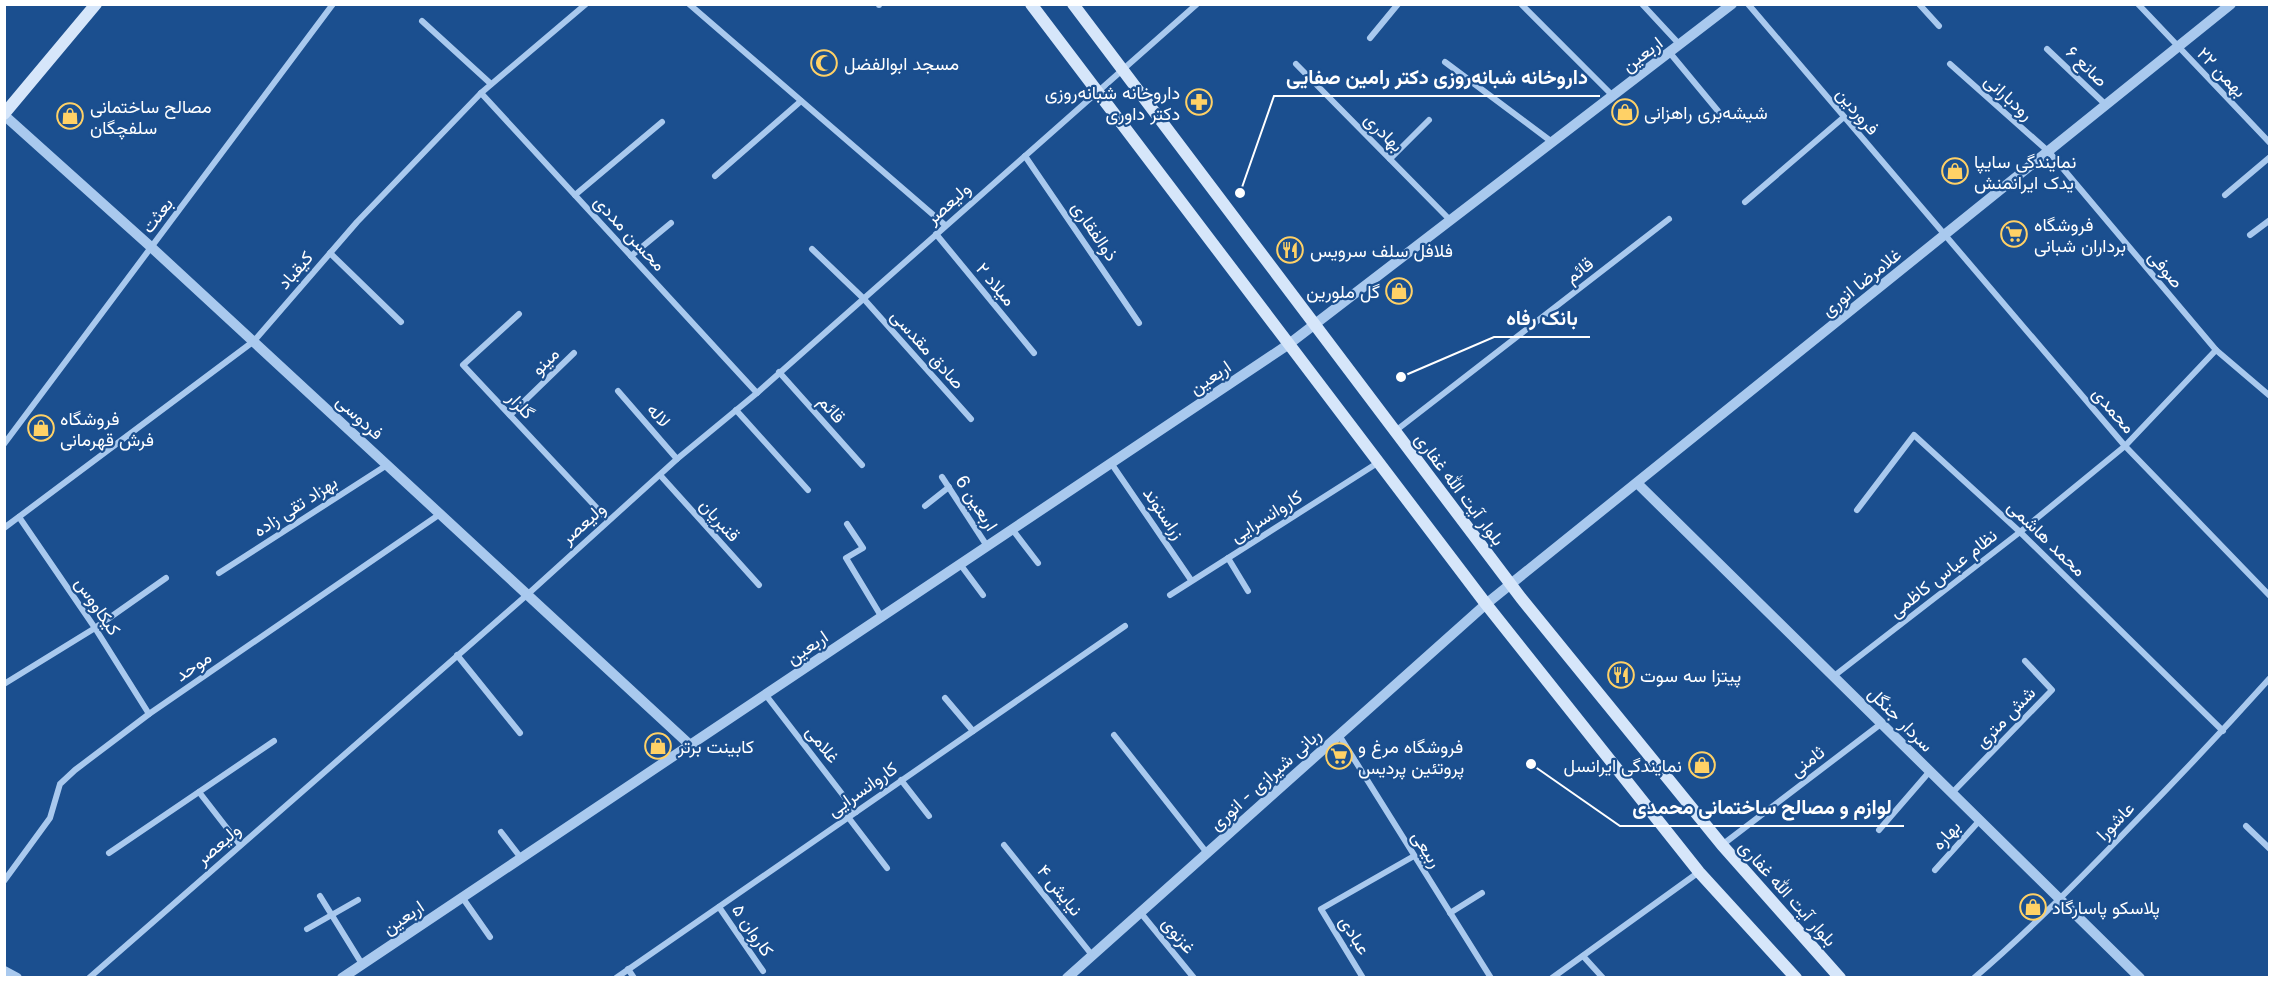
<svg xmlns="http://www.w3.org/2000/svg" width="2274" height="982" viewBox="0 0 2274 982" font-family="Inter,Vazirmatn,sans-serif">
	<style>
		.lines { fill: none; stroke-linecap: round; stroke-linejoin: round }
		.minor { stroke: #a9c9ee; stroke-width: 6 }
		.tertiary { stroke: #a9c9ee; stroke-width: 10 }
		.secondary { stroke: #d6e6fa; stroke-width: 12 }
		.labels { text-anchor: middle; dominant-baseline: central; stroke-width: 4.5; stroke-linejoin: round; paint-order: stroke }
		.street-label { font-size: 18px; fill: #fff; stroke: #1b4f8f }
		.poi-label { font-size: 18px; fill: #fff; stroke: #1b4f8f; text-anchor: start }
		.leader { fill: none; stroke: #fff; stroke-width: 2 }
		.callout-dot { fill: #fff; stroke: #1b4f8f; stroke-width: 2 }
		.callout-label { font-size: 20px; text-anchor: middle; font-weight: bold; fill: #fff; stroke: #1b4f8f; stroke-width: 4.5; stroke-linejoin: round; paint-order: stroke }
	</style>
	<rect width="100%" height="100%" fill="#1b4f8f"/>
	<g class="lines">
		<g class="minor">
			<polyline points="689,4 945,225"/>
			<polyline points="879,4 879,5"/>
			<polyline points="1521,4 1613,96"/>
			<polyline points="1642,4 1680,45"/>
			<polyline points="1748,4 2125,446 2270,596"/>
			<polyline points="1919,4 1939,26"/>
			<polyline points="2138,4 2270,143"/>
			<polyline points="422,21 491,84"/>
			<polyline points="1370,38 1398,4"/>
			<polyline points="2047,49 2106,105"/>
			<polyline points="1670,53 1718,111"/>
			<polyline points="1445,62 1552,142"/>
			<polyline points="1296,64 1451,221"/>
			<polyline points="1950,64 2049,152 2216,350 2270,396"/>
			<polyline points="481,93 757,393"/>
			<polyline points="1025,156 1139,323"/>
			<polyline points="1390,159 1429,120"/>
			<polyline points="715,176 801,101"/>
			<polyline points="575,195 662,122"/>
			<polyline points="2225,195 2270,157"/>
			<polyline points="1745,202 1844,117"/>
			<polyline points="936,234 1034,353"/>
			<polyline points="2250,235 2270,220"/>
			<polyline points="812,249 863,298 971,419"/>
			<polyline points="330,253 401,322"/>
			<polyline points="631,256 671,223"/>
			<polyline points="519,314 463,365 608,520"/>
			<polyline points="779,372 862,465"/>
			<polyline points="618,391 677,459"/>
			<polyline points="736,410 808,490"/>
			<polyline points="510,415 574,353"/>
			<polyline points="1394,432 1669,219"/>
			<polyline points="4,444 333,4"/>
			<polyline points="1111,463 1191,580"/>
			<polyline points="660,475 759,585"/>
			<polyline points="942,477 987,546"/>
			<polyline points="925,506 949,487"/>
			<polyline points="1857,510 1914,435 2020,532 2223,731"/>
			<polyline points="19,517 95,628 149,714"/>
			<polyline points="847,524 863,548 846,558 881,616"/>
			<polyline points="4,528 254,341 357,222 481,93 586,4"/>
			<polyline points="1012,529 1038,563"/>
			<polyline points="1228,558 1248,591"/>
			<polyline points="960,564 983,595"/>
			<polyline points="219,573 387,465"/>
			<polyline points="1170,595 1379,462"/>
			<polyline points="457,655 520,733"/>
			<polyline points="1834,676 2020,532 2125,446 2216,350"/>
			<polyline points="4,684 95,628 166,578"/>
			<polyline points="765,694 856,812"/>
			<polyline points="945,698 973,731"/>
			<polyline points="1114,735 1207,853"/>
			<polyline points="1339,735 1491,978"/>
			<polyline points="901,780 929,816"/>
			<polyline points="199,792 240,845"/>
			<polyline points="1952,793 2052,690 2025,661"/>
			<polyline points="848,817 887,868"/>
			<polyline points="2246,826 2270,849"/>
			<polyline points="1879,830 1930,771"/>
			<polyline points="501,832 521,858"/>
			<polyline points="1004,845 1092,955"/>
			<polyline points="1722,845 1882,723"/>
			<polyline points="109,853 274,741"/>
			<polyline points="1935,870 1980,820"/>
			<polyline points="4,881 50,818 60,784 75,770 149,714 440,514"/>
			<polyline points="320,896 362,964"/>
			<polyline points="462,897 490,937"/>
			<polyline points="719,907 763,971"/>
			<polyline points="1140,912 1194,978"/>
			<polyline points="1450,913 1482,893"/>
			<polyline points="307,929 358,900"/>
			<polyline points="1583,956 1603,978"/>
			<polyline points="628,969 634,978"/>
			<polyline points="89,978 528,594 677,459 757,393 1197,4"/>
			<polyline points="616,978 1125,626"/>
			<polyline points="1363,978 1321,909 1414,856"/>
			<polyline points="1552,978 1699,872"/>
			<path d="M1974 978C2030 930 2081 878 2132 825 2179 777 2225 728 2270 678"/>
		</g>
		<g class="tertiary">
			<polyline points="4,115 151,247 690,745"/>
			<polyline points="1638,484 2140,978"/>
			<polyline points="4,971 17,978"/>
			<polyline points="342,978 1289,344 1732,4"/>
			<polyline points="1067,978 1486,604 2231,4"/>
		</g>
		<g class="secondary">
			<polyline points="1031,4 1486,604 1699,872 1796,978"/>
			<polyline points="1073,4 1521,598 1722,845 1840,978"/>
			<polyline points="4,114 96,4"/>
		</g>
	</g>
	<defs>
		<g id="mosque-ring" transform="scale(1.35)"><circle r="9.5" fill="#1b4f8f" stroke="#ffd166" stroke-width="1.5"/><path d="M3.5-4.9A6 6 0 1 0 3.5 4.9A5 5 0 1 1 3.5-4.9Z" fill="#ffd166"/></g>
		<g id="pharmacy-ring" transform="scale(1.35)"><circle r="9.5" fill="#1b4f8f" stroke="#ffd166" stroke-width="1.5"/><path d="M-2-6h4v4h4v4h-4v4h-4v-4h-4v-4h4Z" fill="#ffd166"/></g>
		<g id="shop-ring" transform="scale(1.35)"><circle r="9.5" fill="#1b4f8f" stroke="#ffd166" stroke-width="1.5"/><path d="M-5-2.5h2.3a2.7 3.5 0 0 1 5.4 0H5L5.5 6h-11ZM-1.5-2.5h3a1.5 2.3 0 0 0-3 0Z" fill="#ffd166"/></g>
		<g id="supermarket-ring" transform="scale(1.35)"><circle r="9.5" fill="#1b4f8f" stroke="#ffd166" stroke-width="1.5"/><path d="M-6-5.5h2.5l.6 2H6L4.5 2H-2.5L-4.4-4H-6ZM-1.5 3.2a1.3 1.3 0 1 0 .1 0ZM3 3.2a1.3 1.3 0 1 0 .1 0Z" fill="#ffd166"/></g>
		<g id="restaurant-ring" transform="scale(1.35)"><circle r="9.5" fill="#1b4f8f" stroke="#ffd166" stroke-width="1.5"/><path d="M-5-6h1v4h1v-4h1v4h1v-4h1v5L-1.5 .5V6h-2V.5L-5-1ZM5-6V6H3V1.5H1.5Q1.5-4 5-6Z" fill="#ffd166"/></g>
	</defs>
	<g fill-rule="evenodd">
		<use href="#mosque-ring" x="824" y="63"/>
		<use href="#pharmacy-ring" x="1199" y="102"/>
		<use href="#shop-ring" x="1625" y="112"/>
		<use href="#shop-ring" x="70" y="116"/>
		<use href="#shop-ring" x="1955" y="171"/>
		<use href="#supermarket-ring" x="2014" y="234"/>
		<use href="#restaurant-ring" x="1290" y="250"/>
		<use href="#shop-ring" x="1399" y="291"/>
		<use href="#shop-ring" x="41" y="428"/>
		<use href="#restaurant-ring" x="1621" y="675"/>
		<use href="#shop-ring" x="658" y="746"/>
		<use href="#supermarket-ring" x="1339" y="756"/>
		<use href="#shop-ring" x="1702" y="765"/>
		<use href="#shop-ring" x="2033" y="907"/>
	</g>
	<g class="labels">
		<g class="street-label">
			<text transform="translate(1642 54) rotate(-37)">اربعین</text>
			<text transform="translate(2087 66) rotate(44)">صانع ۶</text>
			<text transform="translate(2222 72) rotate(46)">۲۲ بهمن</text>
			<text transform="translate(2009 97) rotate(42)">رودبارانی</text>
			<text transform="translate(1858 111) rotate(50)">فروردین</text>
			<text transform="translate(1384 132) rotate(45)">بهادری</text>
			<text transform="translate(948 203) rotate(-42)">ولیعصر</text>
			<text transform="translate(157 215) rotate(-53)">بعثت</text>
			<text transform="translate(1095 231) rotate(56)">ذوالفقاری</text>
			<text transform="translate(630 233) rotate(47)">محسن مددی</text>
			<text transform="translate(2166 269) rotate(50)">صوفی</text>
			<text transform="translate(295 270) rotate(-49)">کیقباد</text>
			<text transform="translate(1579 270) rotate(-38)">قائم</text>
			<text transform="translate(1861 282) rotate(-39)">غلامرضا انوری</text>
			<text transform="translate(996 284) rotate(50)">میلاد ۲</text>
			<text transform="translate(928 349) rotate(48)">صادق مقدسی</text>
			<text transform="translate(545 361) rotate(-44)">مینو</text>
			<text transform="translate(1210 377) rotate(-34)">اربعین</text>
			<text transform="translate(521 405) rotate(47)">گلزار</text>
			<text transform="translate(832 409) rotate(49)">قائم</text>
			<text transform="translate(2114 410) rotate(49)">محمدی</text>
			<text transform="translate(659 415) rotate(49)">لاله</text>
			<text transform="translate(360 417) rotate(43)">فردوسی</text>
			<text transform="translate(1460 489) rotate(53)">بلوار آیت الله غفاری</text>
			<text transform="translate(977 503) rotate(57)">اربعین 6</text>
			<text transform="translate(295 506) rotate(-33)">بهزاد تقی زاده</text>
			<text transform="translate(1164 513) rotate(56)">زراستوند</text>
			<text transform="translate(1266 516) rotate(-32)">کاروانسرایی</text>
			<text transform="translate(720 520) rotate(48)">قنبریان</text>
			<text transform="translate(583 523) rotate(-42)">ولیعصر</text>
			<text transform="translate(2047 538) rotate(44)">محمد هاشمی</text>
			<text transform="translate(1943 573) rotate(-38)">نظام عباس کاظمی</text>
			<text transform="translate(98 606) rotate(56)">کیکاووس</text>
			<text transform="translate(807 647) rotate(-34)">اربعین</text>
			<text transform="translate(193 666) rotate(-34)">موحد</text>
			<text transform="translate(2005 717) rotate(-46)">شش متری</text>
			<text transform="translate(1901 719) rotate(45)">سردار جنگل</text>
			<text transform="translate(823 744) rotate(52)">غلامی</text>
			<text transform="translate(1807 761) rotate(-37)">ثامنی</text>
			<text transform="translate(1265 779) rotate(-42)">ربانی شیرازی - انوری</text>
			<text transform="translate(862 789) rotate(-35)">کاروانسرایی</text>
			<text transform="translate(2115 821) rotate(-46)">عاشورا</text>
			<text transform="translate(1946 835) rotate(-48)">بهاره</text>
			<text transform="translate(218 844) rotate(-41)">ولیعصر</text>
			<text transform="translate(1427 849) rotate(58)">ربیعی</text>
			<text transform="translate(1060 890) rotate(51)">نیایش ۴</text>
			<text transform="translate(1788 893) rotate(48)">بلوار آیت الله غفاری</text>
			<text transform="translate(403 917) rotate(-34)">اربعین</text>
			<text transform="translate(753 930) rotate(56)">کاروان ۵</text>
			<text transform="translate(1179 935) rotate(51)">غزنوی</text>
			<text transform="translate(1355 935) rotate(58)">عبادی</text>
		</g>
		<g class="poi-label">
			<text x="844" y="63">مسجد ابوالفضل</text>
			<text x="1180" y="92" text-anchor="end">داروخانه شبانه‌روزی<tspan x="1180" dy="21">دکتر داوری</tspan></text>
			<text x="90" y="106">مصالح ساختمانی<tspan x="90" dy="21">سلفچگان</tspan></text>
			<text x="1644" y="112">شیشه‌بری راهزانی</text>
			<text x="1974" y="161">نمایندگی سایپا<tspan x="1974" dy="21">یدک ایرانمنش</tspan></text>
			<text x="2034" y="224">فروشگاه<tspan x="2034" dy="21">برداران شبانی</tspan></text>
			<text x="1310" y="250">فلافل سلف سرویس</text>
			<text x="1380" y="291" text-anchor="end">گل ملورین</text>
			<text x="60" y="418">فروشگاه<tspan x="60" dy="21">فرش قهرمانی</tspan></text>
			<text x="1640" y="675">پیتزا سه سوت</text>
			<text x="678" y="746">کابینت برتر</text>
			<text x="1358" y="746">فروشگاه مرغ و<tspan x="1358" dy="21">پروتئین پردیس</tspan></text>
			<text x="1682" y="765" text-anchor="end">نمایندگی ایرانسل</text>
			<text x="2052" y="907">پلاسکو پاسارگاد</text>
		</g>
	</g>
	<path class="leader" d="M1240 193L1274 96H1600M1401 377L1494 337H1590M1531 764L1620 826H1904"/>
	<g class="callout-dot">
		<circle cx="1240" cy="193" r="6"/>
		<circle cx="1401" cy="377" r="6"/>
		<circle cx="1531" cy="764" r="6"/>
	</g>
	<g class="callout-label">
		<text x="1437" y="84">داروخانه شبانه‌روزی دکتر رامین صفایی</text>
		<text x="1542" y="325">بانک رفاه</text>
		<text x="1762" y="814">لوازم و مصالح ساختمانی محمدی</text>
	</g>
	<rect width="2274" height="982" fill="none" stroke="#ffffff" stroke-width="12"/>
</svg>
